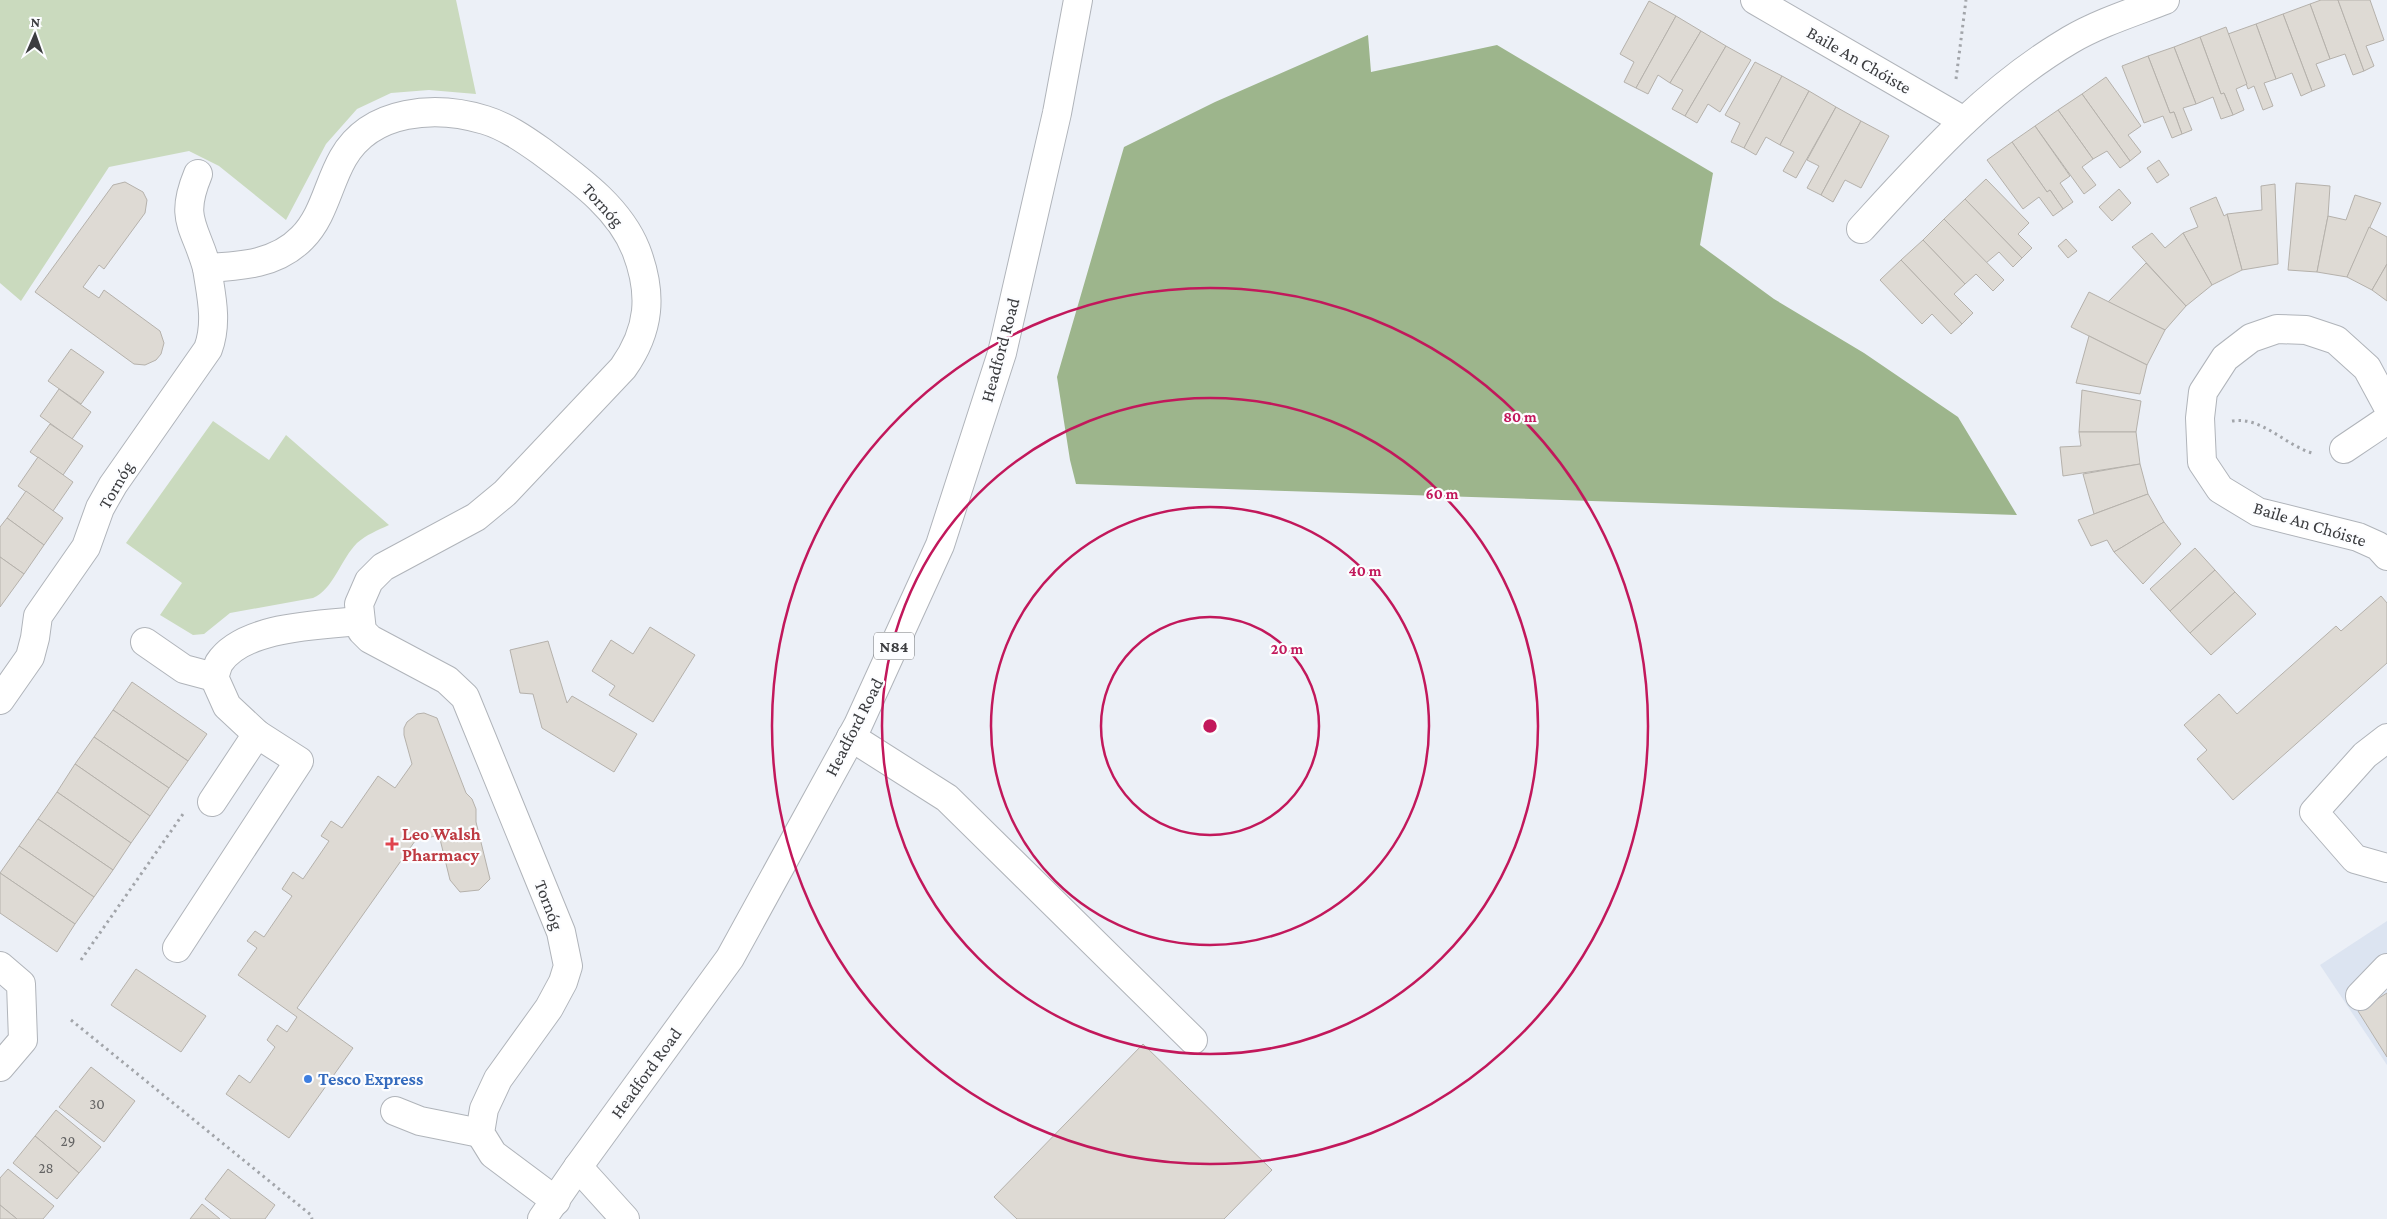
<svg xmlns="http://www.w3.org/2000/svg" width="2387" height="1219" viewBox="0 0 2387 1219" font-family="'Crimson Pro',serif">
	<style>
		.built { fill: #dce4f1 }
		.green { fill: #cadabe }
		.forest { fill: #9db58c }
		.building { fill: #dedad4; stroke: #b5b1ab }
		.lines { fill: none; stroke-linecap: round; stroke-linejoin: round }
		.minor-casing { stroke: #b0b4ba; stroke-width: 30 }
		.major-casing { stroke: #b0b4ba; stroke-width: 30 }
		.path { stroke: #a2a5aa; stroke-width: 3; stroke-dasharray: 2.5 4; stroke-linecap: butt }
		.minor { stroke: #fff; stroke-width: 28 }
		.major { stroke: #fff; stroke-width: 28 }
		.ring { fill: none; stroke: #c2185b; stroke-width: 2.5 }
		.health-dot { fill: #e0444e; stroke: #fcfdff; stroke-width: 2 }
		.shop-dot { fill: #3f7fe0; stroke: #fcfdff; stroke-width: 2 }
		.labels { text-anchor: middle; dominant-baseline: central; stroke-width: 4.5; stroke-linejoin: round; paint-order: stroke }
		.number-label { font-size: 15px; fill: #646464 }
		.shield { fill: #fcfdff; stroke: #757679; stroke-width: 1 }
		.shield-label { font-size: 16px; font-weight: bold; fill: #3b3c3f }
		.street-label { font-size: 18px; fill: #3b3c3f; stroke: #fcfdff }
		.health-label { font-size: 18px; font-weight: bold; fill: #be3a42; stroke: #fcfdff; text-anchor: start }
		.shop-label { font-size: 18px; font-weight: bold; fill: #366cbe; stroke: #fcfdff; text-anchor: start }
		.centre { fill: #c2185b; stroke: #fcfdff; stroke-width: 2.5 }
		.ring-label { font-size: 15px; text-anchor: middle; font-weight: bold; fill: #c2185b; stroke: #fcfdff; stroke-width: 4.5; stroke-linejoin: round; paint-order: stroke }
	</style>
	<rect width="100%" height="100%" fill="#ecf0f7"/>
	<polygon class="built" points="2387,921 2387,1065 2320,965"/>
	<g class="green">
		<polygon points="0,0 456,0 476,94 429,90 391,93 357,109 326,144 286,220 219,166 189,151 109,167 21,301 0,283"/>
		<path d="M213 421 269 460 286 435 389 525C378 530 366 535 357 543 341 559 333 590 313 598L230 613 204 634 193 635 160 615 182 583 126 543Z"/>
	</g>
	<polygon class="forest" points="1368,35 1371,72 1497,45 1713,173 1700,245 1774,299 1864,353 1958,417 2017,515 1076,484 1070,460 1057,377 1124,147 1215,102"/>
	<g class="building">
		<polygon points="2321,0 2338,0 2364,71 2353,75 2345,54 2330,59 2310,4"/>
		<polygon points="2338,0 2370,0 2384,40 2366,46 2374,66 2364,71"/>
		<polygon points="1649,1 1676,16 1636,88 1624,82 1634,62 1620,54"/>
		<polygon points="2310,4 2330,59 2316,64 2325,86 2312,91 2283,14"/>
		<polygon points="2283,14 2312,91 2301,96 2292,73 2276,79 2256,24"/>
		<polygon points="1676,16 1701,31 1670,83 1658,75 1648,94 1636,88"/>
		<polygon points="2256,24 2276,79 2264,83 2273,106 2263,110 2254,86 2248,89 2228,34"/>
		<polygon points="2226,27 2247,84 2236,89 2244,110 2233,115 2224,93 2221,94 2200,37"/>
		<polygon points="1701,31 1726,46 1685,116 1672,109 1683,90 1670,83"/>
		<polygon points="2200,37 2221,94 2224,93 2233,115 2221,119 2213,97 2196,104 2174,47"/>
		<polygon points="1726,46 1751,60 1720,112 1708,104 1697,123 1685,116"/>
		<polygon points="2174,47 2196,104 2183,108 2192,130 2182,134 2174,112 2170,113 2148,56"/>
		<polygon points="2148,56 2170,113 2174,112 2182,134 2172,138 2163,116 2144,123 2122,66"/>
		<polygon points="1755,62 1782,76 1744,148 1731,142 1740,123 1725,115"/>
		<polygon points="1782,76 1809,91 1780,145 1766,137 1756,155 1744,148"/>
		<polygon points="2106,77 2141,126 2128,135 2141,152 2130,161 2082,94"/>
		<polygon points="1809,91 1836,107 1796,178 1783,171 1794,152 1780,145"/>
		<polygon points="2082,94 2130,161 2120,168 2107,151 2093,159 2058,110"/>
		<polygon points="1836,107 1861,121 1821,195 1807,188 1819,166 1807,160"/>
		<polygon points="2058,110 2093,159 2082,167 2096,185 2084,194 2035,126"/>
		<polygon points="1861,121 1889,136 1861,188 1845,180 1833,202 1821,195"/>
		<polygon points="2035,126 2070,176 2060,183 2073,202 2063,209 2050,190 2047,192 2012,142"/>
		<polygon points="2012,142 2047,192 2050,190 2063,209 2053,216 2039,197 2023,209 1987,160"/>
		<polygon points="2159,160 2169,175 2157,183 2147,168"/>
		<polygon points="1986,179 2029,223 2018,234 2032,248 2022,258 1965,199"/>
		<polygon points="125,182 143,192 147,200 145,213 104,269 99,265 83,287 99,298 104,290 160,331 164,343 161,354 156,360 145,365 134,364 35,292 113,185"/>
		<polygon points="2296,183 2330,186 2328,216 2317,272 2288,270"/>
		<polygon points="2275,184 2278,264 2242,270 2227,214 2262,210 2261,186"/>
		<polygon points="2119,189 2131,203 2112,221 2099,207"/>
		<polygon points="2355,195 2381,203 2347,277 2317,272 2328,216 2346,220"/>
		<polygon points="2216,197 2224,216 2227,214 2242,270 2212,285 2183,233 2198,227 2190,208"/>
		<polygon points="1965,199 2022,258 2013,267 1999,252 1986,263 1944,219"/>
		<polygon points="1944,219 2004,280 1993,291 1976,274 1965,284 1923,240"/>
		<polygon points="2369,227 2387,237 2387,264 2372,290 2347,277"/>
		<polygon points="2152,233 2165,248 2183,233 2212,285 2186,306 2132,247"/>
		<polygon points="2066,239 2077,251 2068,258 2058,246"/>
		<polygon points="1923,240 1965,284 1954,294 1973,313 1962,324 1901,260"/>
		<polygon points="1901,260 1962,324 1951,334 1932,314 1922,324 1880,280"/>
		<polygon points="2146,263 2186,306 2165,330 2108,302"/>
		<polygon points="2387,264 2387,301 2372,290"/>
		<polygon points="2089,292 2165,330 2147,365 2071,327"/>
		<polygon points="2089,336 2147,365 2140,394 2076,383"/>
		<polygon points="71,349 104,372 81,404 48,381"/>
		<polygon points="59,389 91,412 72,439 40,416"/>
		<polygon points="2082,390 2141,401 2136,432 2079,432"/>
		<polygon points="50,424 83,446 63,475 30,452"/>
		<polygon points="2079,432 2136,432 2140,464 2063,476 2060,447 2081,446"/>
		<polygon points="38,457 73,482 53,511 18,486"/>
		<polygon points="2140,464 2148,494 2094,514 2083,474"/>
		<polygon points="26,491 63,518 44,545 7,518"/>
		<polygon points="2148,494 2164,522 2114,552 2107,540 2091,546 2078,520"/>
		<polygon points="7,518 44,545 24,574 0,557 0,527"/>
		<polygon points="2164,522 2181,544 2143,584 2114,552"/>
		<polygon points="2195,548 2215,570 2170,611 2150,589"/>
		<polygon points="0,557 24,574 0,607"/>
		<polygon points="2215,570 2235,592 2190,633 2170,611"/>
		<polygon points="2235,592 2256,614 2211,655 2190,633"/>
		<polygon points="2381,596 2387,603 2387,663 2233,800 2197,759 2207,750 2184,725 2219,694 2237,714 2336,626 2341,631"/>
		<polygon points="650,627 695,655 653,722 609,695 615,686 592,671 611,640 633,654"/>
		<polygon points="548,641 567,703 572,696 637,734 614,772 542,728 533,694 520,693 510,650"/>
		<polygon points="132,682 207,734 188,761 113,710"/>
		<polygon points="113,710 188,761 169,788 94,737"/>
		<polygon points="424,713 437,718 466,793 472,799 476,809 476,822 490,879 479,890 460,892 450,880 439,835 415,841 297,1008 353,1048 289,1138 226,1094 239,1075 250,1083 275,1047 267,1040 277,1025 287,1032 297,1017 238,975 257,948 247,941 255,931 264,937 292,896 282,889 293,872 303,879 329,841 321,836 331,821 342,828 378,776 395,788 412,764 404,735 404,728 407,722 417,714"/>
		<polygon points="94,737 169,788 150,816 75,764"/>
		<polygon points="75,764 150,816 131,843 57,792"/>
		<polygon points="57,792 131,843 113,870 38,819"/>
		<polygon points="38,819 113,870 94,897 19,846"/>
		<polygon points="19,846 94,897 75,924 0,873"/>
		<polygon points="0,873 75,924 57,952 0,913"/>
		<polygon points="136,969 206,1016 181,1052 111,1005"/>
		<polygon points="2387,993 2387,1057 2358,1011"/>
		<polygon points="1143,1044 1272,1170 1224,1219 1017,1219 994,1197"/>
		<polygon points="91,1067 135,1101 104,1142 59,1107"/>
		<polygon points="56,1110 101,1147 79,1173 35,1136"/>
		<polygon points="35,1136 79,1173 57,1199 13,1163"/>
		<polygon points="8,1169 54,1206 43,1219 17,1219 0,1205 0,1178"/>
		<polygon points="228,1169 275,1205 265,1219 231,1219 205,1199"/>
		<polygon points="202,1204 220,1219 190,1219"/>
		<polygon points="0,1205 17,1219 0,1219"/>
	</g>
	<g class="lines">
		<g class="minor-casing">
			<g id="minor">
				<polyline points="1755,0 1964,121"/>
				<path d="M198 174C179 220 195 225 207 268 242 266 277 264 302 238 324 216 328 184 343 158 371 109 436 105 485 120 505 126 524 139 541 151 577 178 619 207 636 250 653 294 650 330 623 368L505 493 476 517 383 567 369 581 359 604 362 631 370 639 447 680 465 697 561 932 568 966 563 982 549 1008 498 1079 484 1109 480 1133 493 1154 556 1201"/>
				<path d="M1861 229C1925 159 1987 89 2070 40 2099 23 2134 12 2165 0"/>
				<polyline points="2387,405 2367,368 2336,340 2306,330 2277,329 2251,338 2225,358 2203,392 2200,418 2202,462 2220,489 2258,512 2358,537 2378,546 2387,556"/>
				<polyline points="2344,449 2387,420"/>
				<polyline points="145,642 184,669 214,677"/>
				<path d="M0 700 30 657 35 638 38 616 86 547 100 508 113 485 208 349C218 322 211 295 207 268"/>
				<polyline points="851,737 947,798 1193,1040"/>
				<polyline points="2387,738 2365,755 2314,812 2355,859 2387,868"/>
				<path d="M212 802 257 734 227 706 214 677C216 673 217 667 219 663 243 626 320 625 360 621"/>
				<polyline points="177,948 299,761 257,734"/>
				<polyline points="0,966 21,984 23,1040 0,1067"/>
				<polyline points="2360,996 2387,968"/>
				<polyline points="395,1111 420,1121 480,1133"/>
				<polyline points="578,1167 625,1219"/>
			</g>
		</g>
		<g class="major-casing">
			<polyline id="major" points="542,1219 578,1167 730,958 858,725 940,545 1002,353 1057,113 1078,0"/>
		</g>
		<g class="path">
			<polyline points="1956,79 1966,0"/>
			<path d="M2232 421C2261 416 2285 445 2312 453"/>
			<polyline points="81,960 183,814"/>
			<polyline points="71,1020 311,1215 312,1219"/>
		</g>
		<use href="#minor" class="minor"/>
		<use href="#major" class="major"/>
	</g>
	<g class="ring">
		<circle cx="1210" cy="726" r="109"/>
		<circle cx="1210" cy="726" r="219"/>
		<circle cx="1210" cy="726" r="328"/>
		<circle cx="1210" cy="726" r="438"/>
	</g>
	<path class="health-dot" d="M389.5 836.5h5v5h5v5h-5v5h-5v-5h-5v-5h5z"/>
	<circle class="shop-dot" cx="308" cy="1079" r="5"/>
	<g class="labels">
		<g class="number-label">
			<text x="97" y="1104">30</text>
			<text x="68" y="1141">29</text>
			<text x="46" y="1168">28</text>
		</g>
		<rect class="shield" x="874" y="632.5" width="40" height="27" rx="4"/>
		<g class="shield-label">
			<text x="894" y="646">N84</text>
		</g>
		<g class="street-label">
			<text transform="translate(1859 60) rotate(30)">Baile An Chóiste</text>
			<text transform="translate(603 205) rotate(48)">Tornóg</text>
			<text transform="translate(1000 350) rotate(-75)">Headford Road</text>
			<text transform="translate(116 485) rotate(-60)">Tornóg</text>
			<text transform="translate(2310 524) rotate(17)">Baile An Chóiste</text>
			<text transform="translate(854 727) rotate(-63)">Headford Road</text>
			<text transform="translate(549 905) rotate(69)">Tornóg</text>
			<text transform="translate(646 1073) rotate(-54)">Headford Road</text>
		</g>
		<g class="health-label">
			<text x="402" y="834">Leo Walsh<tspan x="402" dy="21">Pharmacy</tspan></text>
		</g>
		<g class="shop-label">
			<text x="318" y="1079">Tesco Express</text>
		</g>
	</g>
	<circle cx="1210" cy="726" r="8" class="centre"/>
	<g class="ring-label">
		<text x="1520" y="422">80 m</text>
		<text x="1442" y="499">60 m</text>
		<text x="1365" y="576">40 m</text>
		<text x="1287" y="654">20 m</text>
	</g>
	<g transform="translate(35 35) rotate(2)" stroke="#fcfdff" stroke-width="4" paint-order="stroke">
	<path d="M0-4L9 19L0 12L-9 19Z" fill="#3b3c3f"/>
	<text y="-8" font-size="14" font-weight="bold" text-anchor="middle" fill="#3b3c3f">N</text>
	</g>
</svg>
